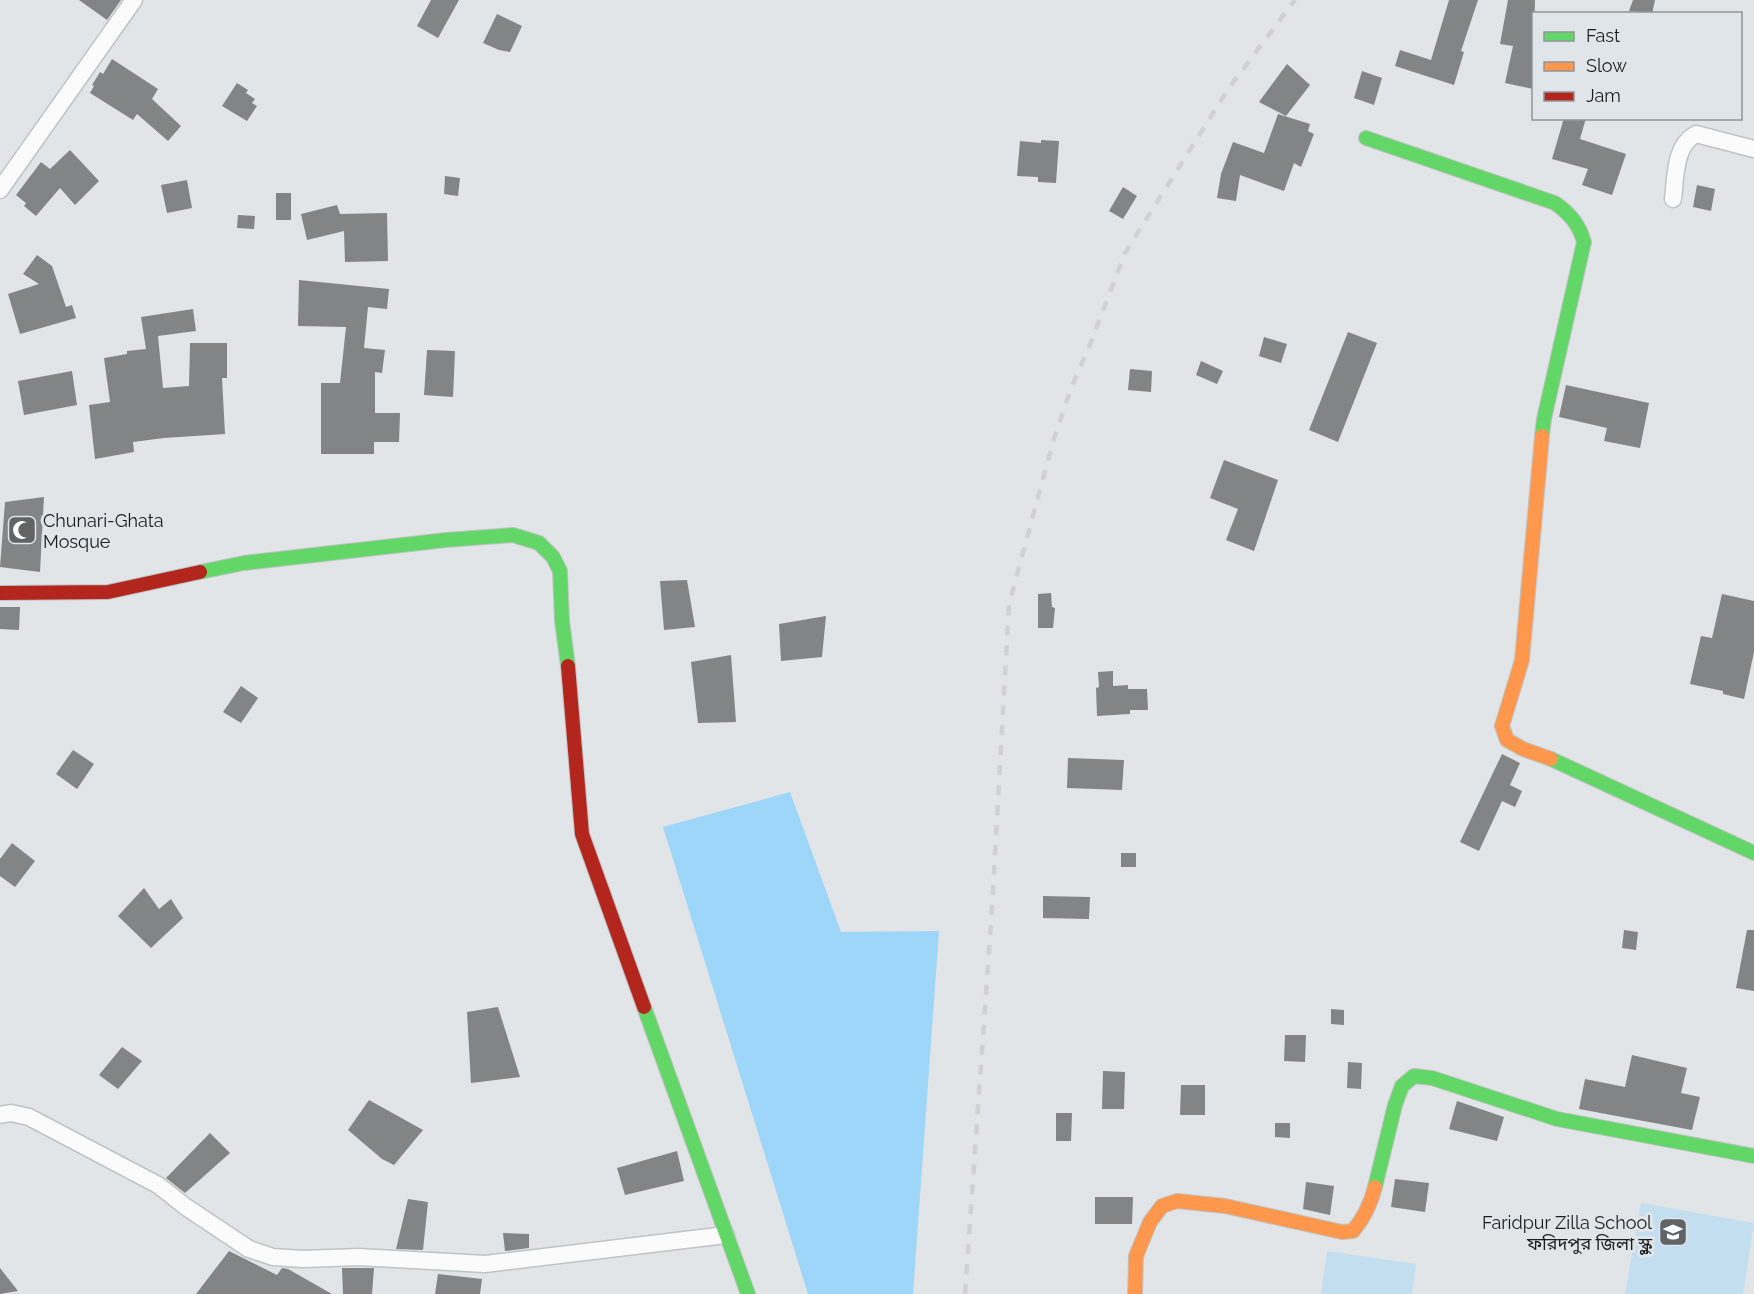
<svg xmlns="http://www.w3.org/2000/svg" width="1754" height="1294" viewBox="0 0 1754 1294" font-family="Raleway,'Noto Sans Bengali',sans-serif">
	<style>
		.green { fill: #c3deef }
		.water { fill: #9dd6f8 }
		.building { fill: #828485 }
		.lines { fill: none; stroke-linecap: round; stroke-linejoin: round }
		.street-casing { stroke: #c0c3c4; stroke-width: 19 }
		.fast-casing { stroke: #c0c3c4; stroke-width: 16 }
		.slow-casing { stroke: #c0c3c4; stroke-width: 16 }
		.jam-casing { stroke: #c0c3c4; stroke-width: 16 }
		.street { stroke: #fbfbfb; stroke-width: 16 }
		.fast { stroke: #63d668; stroke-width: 14 }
		.slow { stroke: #ff974d; stroke-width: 14 }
		.jam { stroke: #b3261e; stroke-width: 14 }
		.rail { stroke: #d0d1d2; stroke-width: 4.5; stroke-dasharray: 10 10; stroke-linecap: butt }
		.labels { text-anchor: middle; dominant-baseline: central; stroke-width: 6; stroke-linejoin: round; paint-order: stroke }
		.poi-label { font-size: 18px; fill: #1b1d1f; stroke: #e0e5e9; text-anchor: start }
	</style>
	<rect width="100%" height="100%" fill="#e2e5e7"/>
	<g class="green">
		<polygon points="1641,1203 1754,1223 1743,1294 1625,1294"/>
		<polygon points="1327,1251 1416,1264 1412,1294 1321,1294"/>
	</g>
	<polygon class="water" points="790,792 841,932 939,931 913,1294 808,1294 663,827"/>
	<g class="building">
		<polygon points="79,0 121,0 107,20"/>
		<polygon points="431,0 459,0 438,38 417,26"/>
		<polygon points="1449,0 1478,0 1461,51 1464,52 1454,85 1395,66 1400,50 1431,60"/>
		<polygon points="1508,0 1535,0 1533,89 1505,83 1513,46 1500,44"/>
		<polygon points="1633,0 1655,0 1652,14 1629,11"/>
		<polygon points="497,14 522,26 510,52 499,50 483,43"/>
		<polygon points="112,59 158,89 152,99 181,126 168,141 137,114 133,120 90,93 94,86 92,85 100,72 103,74"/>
		<polygon points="1287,64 1310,85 1286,116 1259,102"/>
		<polygon points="1362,71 1382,78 1374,105 1354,98"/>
		<polygon points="237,83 248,90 246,93 255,99 252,103 257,106 247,121 222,106"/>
		<polygon points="1278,114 1310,124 1308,131 1314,134 1301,167 1294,163 1284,191 1240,175 1236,201 1217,198 1221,174 1233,142 1264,153"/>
		<polygon points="1564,118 1586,118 1580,139 1626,154 1612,195 1582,185 1588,169 1552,159"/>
		<polygon points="1041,140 1059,141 1056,183 1038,182 1038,177 1017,176 1020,141 1041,143"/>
		<polygon points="70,150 99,181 75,205 60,188 36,216 24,206 26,203 16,195 41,162 50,169"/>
		<polygon points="445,176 460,178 458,196 444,194"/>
		<polygon points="187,180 192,208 167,213 161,185"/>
		<polygon points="1697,185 1715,189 1711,211 1693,207"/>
		<polygon points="1123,187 1137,196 1123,219 1109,211"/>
		<rect x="276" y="193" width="15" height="27"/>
		<polygon points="337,205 340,214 387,213 388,261 345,262 344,231 307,240 301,214"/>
		<polygon points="238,215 255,216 254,229 237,228"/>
		<polygon points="37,255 52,266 66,307 72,305 76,318 20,334 8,294 39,284 23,274"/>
		<polygon points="299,280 389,289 387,309 368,307 364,348 385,350 382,373 375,372 375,413 400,413 399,442 374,442 374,454 321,454 321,383 340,383 346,327 298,326"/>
		<polygon points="193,309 196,331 158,336 163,388 189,386 190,343 227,343 227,378 222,378 225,434 164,438 133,442 134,452 95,459 89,405 110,402 104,358 127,354 127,351 146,349 141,317"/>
		<polygon points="1348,332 1377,343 1338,442 1309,430"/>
		<polygon points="1264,337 1287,344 1281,363 1259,356"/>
		<polygon points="427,350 455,351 453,397 424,395"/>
		<polygon points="1201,361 1223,371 1217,384 1196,375"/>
		<polygon points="1130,369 1152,371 1151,392 1128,390"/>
		<polygon points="72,371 77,405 24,415 18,381"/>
		<polygon points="1566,385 1649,403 1640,448 1604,441 1607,428 1559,417"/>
		<polygon points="1224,460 1278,480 1254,551 1226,540 1238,509 1210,498"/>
		<polygon points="44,497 40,572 0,567 5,502"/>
		<polygon points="687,580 695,627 664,630 660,581"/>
		<polygon points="1051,593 1052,607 1055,608 1053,628 1038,628 1038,594"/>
		<polygon points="1722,594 1754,601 1754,652 1744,699 1723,694 1723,691 1690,684 1701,636 1712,638"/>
		<polygon points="0,607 20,607 19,630 0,629"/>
		<polygon points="826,616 822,657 781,661 779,624"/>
		<polygon points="731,655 736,722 698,723 691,662"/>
		<polygon points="1113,671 1113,686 1128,685 1128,689 1147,689 1148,710 1130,710 1130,714 1097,716 1096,688 1099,687 1098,672"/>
		<polygon points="241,686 258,698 241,723 223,712"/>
		<polygon points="73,750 94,764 77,789 56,774"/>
		<polygon points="1502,754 1520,763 1510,785 1522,791 1515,807 1502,801 1479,851 1460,842"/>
		<polygon points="1068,758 1124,760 1122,790 1067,788"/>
		<polygon points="12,843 35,861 15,887 0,876 0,859"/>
		<rect x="1121" y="853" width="15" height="14"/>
		<polygon points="144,888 159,909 171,899 183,918 151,948 118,916"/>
		<polygon points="1043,896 1090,897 1089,919 1043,918"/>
		<polygon points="1624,930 1638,932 1636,950 1622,948"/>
		<polygon points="1747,930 1754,930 1754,991 1736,988"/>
		<polygon points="498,1007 520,1077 471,1083 467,1012"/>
		<polygon points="1331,1009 1344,1010 1344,1025 1331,1024"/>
		<polygon points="1285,1035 1306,1035 1305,1062 1284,1061"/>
		<polygon points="122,1047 142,1061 118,1089 99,1075"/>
		<polygon points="1632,1055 1687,1068 1681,1093 1700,1097 1692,1130 1579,1109 1585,1079 1625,1087"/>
		<polygon points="1348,1062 1362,1063 1361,1089 1347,1088"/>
		<polygon points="1103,1071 1125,1072 1124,1109 1102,1109"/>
		<polygon points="1181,1085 1205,1085 1205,1115 1180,1115"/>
		<polygon points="369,1100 423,1130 394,1165 382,1159 348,1130"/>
		<polygon points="1457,1101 1504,1117 1497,1141 1449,1129"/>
		<polygon points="1056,1113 1072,1113 1071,1141 1056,1141"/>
		<polygon points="1275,1123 1290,1123 1290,1138 1275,1137"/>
		<polygon points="210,1133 230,1153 185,1193 166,1178"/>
		<polygon points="677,1151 684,1181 625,1195 617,1168"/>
		<polygon points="1395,1179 1429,1183 1425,1212 1391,1207"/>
		<polygon points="1306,1182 1334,1186 1330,1215 1303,1209"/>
		<polygon points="1095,1197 1133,1197 1132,1224 1095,1224"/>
		<polygon points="408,1199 428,1202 423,1250 396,1249"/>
		<polygon points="503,1233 529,1234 529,1248 505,1251"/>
		<polygon points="229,1251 277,1275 282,1268 288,1269 332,1294 196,1294"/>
		<polygon points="0,1268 18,1291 0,1294"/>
		<polygon points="342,1268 374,1268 372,1294 343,1294"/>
		<polygon points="438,1274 482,1279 480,1294 435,1294"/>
	</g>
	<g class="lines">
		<g class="street-casing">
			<g id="street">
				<polyline points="0,190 134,0"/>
				<path d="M1673 199C1676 176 1674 146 1696 134L1754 149"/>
				<polyline points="0,1115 11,1113 29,1117 158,1185 186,1207 249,1249 273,1257 303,1259 359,1257 485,1264 726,1235"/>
			</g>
		</g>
		<g class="fast-casing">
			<g id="fast">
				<path d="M1366 138 1555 203C1570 214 1579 224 1584 242L1544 419 1542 436"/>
				<polyline points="200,572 244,563 446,540 513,535 539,543 553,557 560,571 562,621 568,666"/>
				<polyline points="1551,759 1754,853"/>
				<polyline points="644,1007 748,1294"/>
				<polyline points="1375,1187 1395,1105 1402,1086 1414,1076 1432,1078 1557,1119 1754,1156"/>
			</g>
		</g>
		<g class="slow-casing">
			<g id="slow">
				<polyline points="1542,436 1522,660 1502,726 1507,740 1523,749 1551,759"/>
				<path d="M1135 1294 1136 1256 1150 1222 1162 1206 1177 1201 1225 1206 1342 1232 1353 1231C1364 1218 1371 1203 1375 1187"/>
			</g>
		</g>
		<g class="jam-casing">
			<g id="jam">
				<polyline points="0,593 108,592 200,572"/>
				<polyline points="568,666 582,834 644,1007"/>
			</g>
		</g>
		<use href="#street" class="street"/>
		<use href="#fast" class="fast"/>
		<use href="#slow" class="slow"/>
		<use href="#jam" class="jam"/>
		<polyline class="rail" points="965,1294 992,908 1009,604 1053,442 1071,388 1089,347 1125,253 1229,88 1295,0"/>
	</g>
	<defs>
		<g id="mosque-square" transform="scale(1.5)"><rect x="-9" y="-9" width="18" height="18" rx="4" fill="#616365" stroke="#e0e5e9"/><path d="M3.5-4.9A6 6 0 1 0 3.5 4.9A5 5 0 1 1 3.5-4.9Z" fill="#fff"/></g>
		<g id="school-square" transform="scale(1.5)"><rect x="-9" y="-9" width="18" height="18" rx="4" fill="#616365" stroke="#e0e5e9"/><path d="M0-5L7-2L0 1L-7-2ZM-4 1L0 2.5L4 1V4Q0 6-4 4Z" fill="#fff"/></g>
	</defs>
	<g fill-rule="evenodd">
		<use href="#mosque-square" x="22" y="530"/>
		<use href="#school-square" x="1673" y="1232"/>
	</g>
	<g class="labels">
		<g class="poi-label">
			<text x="43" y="520">Chunari-Ghata<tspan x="43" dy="21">Mosque</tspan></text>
			<text x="1652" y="1222" text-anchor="end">Faridpur Zilla School<tspan x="1652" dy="21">ফরিদপুর জিলা স্কুল</tspan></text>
		</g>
	</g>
	<rect x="1532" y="12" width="210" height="108" fill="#e0e5e9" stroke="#919598" stroke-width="1.5"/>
	<rect x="1544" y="32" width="30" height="9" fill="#63d668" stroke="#919598" stroke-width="1.5"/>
	<text x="1586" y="42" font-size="18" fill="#1b1d1f">Fast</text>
	<rect x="1544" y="62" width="30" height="9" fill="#ff974d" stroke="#919598" stroke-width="1.5"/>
	<text x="1586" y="72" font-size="18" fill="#1b1d1f">Slow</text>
	<rect x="1544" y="92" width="30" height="9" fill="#b3261e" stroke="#919598" stroke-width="1.5"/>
	<text x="1586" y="102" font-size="18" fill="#1b1d1f">Jam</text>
</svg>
